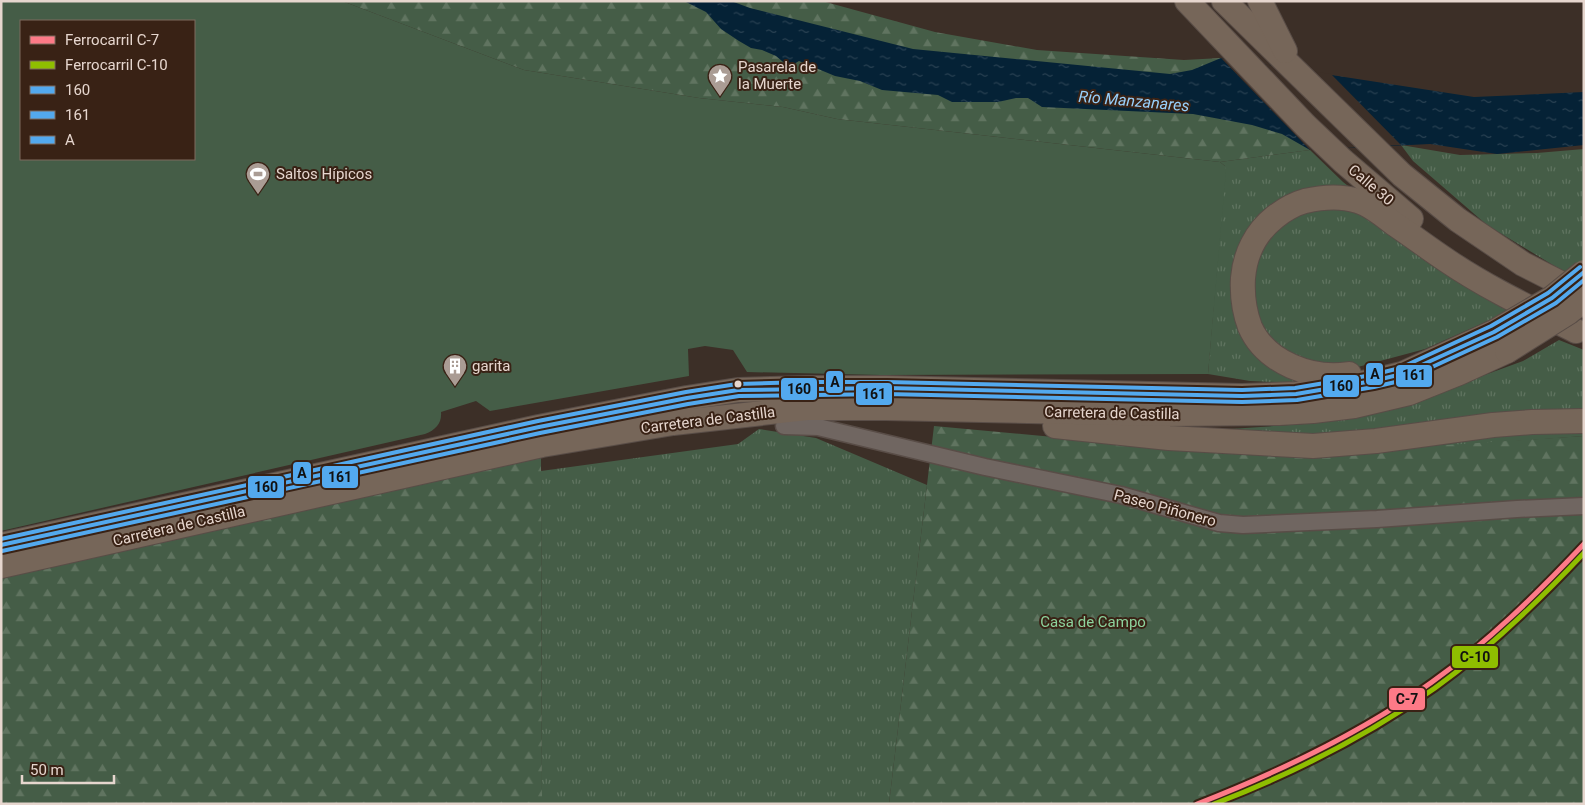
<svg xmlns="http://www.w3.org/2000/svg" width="1585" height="805" viewBox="0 0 1585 805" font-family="Roboto,sans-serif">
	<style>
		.grass { fill: url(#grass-tufts) }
		.forest { fill: url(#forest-firs) }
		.pitch { fill: #455d47; fill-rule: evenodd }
		.water { fill: url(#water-ripples) }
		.pier { fill: #3c2f27 }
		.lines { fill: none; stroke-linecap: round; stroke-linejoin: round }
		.minor-casing { stroke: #594d47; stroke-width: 19 }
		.highway-casing { stroke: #594d47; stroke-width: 26 }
		.minor { stroke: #706661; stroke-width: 16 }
		.highway { stroke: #766659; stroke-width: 24 }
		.highway-bridge-casing { stroke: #594d47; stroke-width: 26; stroke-linecap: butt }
		.highway-bridge { stroke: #766659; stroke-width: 24 }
		.bus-1-casing { stroke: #392215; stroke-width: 8 }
		.bus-2-casing { stroke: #392215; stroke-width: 8 }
		.bus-3-casing { stroke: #392215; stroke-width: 8 }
		.bus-1 { stroke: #53a9ee; stroke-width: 4 }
		.bus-2 { stroke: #53a9ee; stroke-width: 4 }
		.bus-3 { stroke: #53a9ee; stroke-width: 4 }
		.rail-1-casing { stroke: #392215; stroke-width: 9 }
		.rail-2-casing { stroke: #392215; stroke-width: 9 }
		.rail-1 { stroke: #fd7a87; stroke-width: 5 }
		.rail-2 { stroke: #8fbe00; stroke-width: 5 }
		.bus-dot { fill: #e6d6ce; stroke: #392215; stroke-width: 2 }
		.labels { text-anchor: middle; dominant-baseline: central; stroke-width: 4; stroke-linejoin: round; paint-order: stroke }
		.poi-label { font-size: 15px; fill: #e6d6ce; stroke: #392215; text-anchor: start }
		.street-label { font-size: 15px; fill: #e6d6ce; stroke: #392215 }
		.park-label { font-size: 15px; fill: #8dd39d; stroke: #392215 }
		.water-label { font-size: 16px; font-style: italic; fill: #98d0fb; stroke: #392215 }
		.line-badge { stroke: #392215; stroke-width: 2 }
		.pale-badge-label { font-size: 14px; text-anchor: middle; font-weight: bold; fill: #111 }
	</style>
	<defs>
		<pattern id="grass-tufts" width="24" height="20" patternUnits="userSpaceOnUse" patternTransform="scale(1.25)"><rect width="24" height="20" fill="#455d47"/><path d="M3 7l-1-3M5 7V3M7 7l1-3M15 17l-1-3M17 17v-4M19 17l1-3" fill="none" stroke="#607460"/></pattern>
		<pattern id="forest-firs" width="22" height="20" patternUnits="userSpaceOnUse" patternTransform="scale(1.25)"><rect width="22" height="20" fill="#455d47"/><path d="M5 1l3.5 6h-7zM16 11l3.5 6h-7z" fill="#607460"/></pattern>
		<pattern id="water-ripples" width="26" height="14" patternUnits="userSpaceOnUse" patternTransform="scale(1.25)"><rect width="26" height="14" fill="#052236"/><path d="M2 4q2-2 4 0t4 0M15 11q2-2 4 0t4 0" fill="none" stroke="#294152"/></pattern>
	</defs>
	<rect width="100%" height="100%" fill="#3c2f27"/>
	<g class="grass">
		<polygon points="1401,145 1460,155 1537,153 1584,149 1584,260 1566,273 1487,225 1413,161"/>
		<polygon points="1310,150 1343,182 1510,311 1425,349 1298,383 1250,381 1208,374 1225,166 1220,162"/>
		<polygon points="1559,340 1584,350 1584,436 1229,462 1230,429 1304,424 1419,399 1523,361"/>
		<polygon points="759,429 816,438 927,485 889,804 542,804 541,471 738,444"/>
	</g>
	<g class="forest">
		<polygon points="342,1 822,1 935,32 1037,50 1184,60 1221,58 1310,150 1220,162 837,119 783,107 699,98 524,70"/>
		<polygon points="934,426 1150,446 1313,454 1584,436 1584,804 889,804"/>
		<polygon points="541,458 542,804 1,804 1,577"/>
	</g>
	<path class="pitch" d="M1 1H342L524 70 699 98 783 107 837 119 1220 162 1225 166 1226 171 1208 374 881 375 747 372 733 350 705 346 688 349 689 376 490 411 476 401 441 412C442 423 436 430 425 434L1 531ZM21 21H194V159H21Z"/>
	<polygon class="water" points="684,1 731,1 750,8 913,49 1170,74 1192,70 1221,58 1474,97 1584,92 1584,145 1497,154 1430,144 1310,150 1282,134 1252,125 1193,114 1042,107 1028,98 1016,98 998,102 952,102 938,95 882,90 860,81 835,76 799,61 789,67 776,56 762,50 751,48 739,41 721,29 706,12"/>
	<polygon class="pier" points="1221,58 1331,74 1401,145 1310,150"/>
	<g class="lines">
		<g class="minor-casing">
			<polyline id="minor" points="784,426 818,427 985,467 1121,495 1219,523 1243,525 1377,519 1517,509 1584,506"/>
		</g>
		<g class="highway-casing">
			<g id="highway">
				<polyline points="1187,1 1305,125 1343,161 1411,219"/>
				<polyline points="1224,1 1402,175 1458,220 1523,264 1584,295"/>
				<polyline points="1260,1 1285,51"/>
				<path d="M1349 374C1312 380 1266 363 1250 327 1244 311 1242 295 1243 278 1245 254 1256 232 1275 217 1284 210 1294 204 1305 201 1322 197 1342 196 1358 201 1371 205 1383 215 1393 223 1411 235 1428 248 1446 260 1487 288 1532 309 1576 331"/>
				<polyline points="1055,426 1169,438 1313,446 1376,441 1493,425 1532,422 1584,421"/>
				<polyline points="1,545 539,427 687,398 738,390 806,388 887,388 1242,396 1296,394 1373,381 1402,374 1494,332"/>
				<polyline points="1,566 542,445 673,423 807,408 885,408 1165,414 1279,413 1313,411 1354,406 1409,393 1459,373 1507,351"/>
			</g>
		</g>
		<use href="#minor" class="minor"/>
		<use href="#highway" class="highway"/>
		<g class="highway-bridge-casing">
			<g id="highway-bridge">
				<polyline points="1494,332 1552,298 1584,272"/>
				<polyline points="1507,351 1569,312 1584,300"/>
			</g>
		</g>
		<use href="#highway-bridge" class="highway-bridge"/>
		<g class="bus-1-casing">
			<polyline id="bus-1" points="1,545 539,427 687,398 738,390 887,388 1242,396 1296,394 1373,381 1402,374 1494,332 1552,298 1584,272"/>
		</g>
		<g class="bus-2-casing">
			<polyline id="bus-2" points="2,551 540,433 688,404 739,396 887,394 1242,402 1297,400 1374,387 1404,380 1497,337 1556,303 1584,280"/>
		</g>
		<g class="bus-3-casing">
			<polyline id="bus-3" points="1,539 538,421 686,392 737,384 806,382 887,382 1242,390 1295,388 1372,375 1400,368 1491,326 1548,293 1580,267"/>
		</g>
		<use href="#bus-1" class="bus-1"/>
		<use href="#bus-2" class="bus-2"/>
		<use href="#bus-3" class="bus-3"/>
		<g class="rail-1-casing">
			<path id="rail-1" d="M1197 804C1279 772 1360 734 1432 682 1488 642 1537 594 1584 544"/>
		</g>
		<g class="rail-2-casing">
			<path id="rail-2" d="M1214 804C1292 774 1367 736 1435 688 1489 649 1538 602 1584 553"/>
		</g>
		<use href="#rail-1" class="rail-1"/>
		<use href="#rail-2" class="rail-2"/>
	</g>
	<defs>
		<g id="sight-pin" transform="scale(1.25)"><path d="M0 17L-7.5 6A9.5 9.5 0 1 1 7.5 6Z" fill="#aa9c94" stroke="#392215"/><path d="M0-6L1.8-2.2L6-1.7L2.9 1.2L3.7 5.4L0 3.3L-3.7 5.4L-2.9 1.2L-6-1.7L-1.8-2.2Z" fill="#fff"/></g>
		<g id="stadium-pin" transform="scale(1.25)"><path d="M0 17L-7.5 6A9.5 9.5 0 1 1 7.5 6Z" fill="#aa9c94" stroke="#392215"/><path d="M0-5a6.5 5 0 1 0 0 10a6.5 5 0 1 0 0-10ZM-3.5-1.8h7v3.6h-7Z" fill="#fff"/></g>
		<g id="building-pin" transform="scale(1.25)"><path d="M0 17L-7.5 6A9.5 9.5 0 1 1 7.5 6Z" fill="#aa9c94" stroke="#392215"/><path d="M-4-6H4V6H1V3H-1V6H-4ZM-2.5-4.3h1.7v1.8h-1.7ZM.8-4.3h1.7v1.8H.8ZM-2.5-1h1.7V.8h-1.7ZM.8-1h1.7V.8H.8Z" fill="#fff"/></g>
	</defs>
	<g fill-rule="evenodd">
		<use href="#sight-pin" x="720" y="76"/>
		<use href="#stadium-pin" x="258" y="174"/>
		<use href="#building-pin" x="455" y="366"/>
	</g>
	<circle class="bus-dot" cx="738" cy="384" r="4.5"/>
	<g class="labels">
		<g class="poi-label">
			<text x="738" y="67">Pasarela de<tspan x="738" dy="17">la Muerte</tspan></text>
			<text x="276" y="174">Saltos Hípicos</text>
			<text x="472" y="366">garita</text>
		</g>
		<g class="street-label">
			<text transform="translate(1371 185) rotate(40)">Calle 30</text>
			<text transform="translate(1112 413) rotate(1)">Carretera de Castilla</text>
			<text transform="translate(708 420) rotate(-7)">Carretera de Castilla</text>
			<text transform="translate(1165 508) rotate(15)">Paseo Piñonero</text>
			<text transform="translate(179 526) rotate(-13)">Carretera de Castilla</text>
		</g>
		<g class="park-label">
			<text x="1093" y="622">Casa de Campo</text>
		</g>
		<g class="water-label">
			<text transform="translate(1134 101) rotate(5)">Río Manzanares</text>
		</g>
	</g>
	<g class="line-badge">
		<rect x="1365" y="362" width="19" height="24" rx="5" fill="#53a9ee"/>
		<rect x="1395" y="364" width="38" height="24" rx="5" fill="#53a9ee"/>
		<rect x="825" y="370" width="19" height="24" rx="5" fill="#53a9ee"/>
		<rect x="1322" y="374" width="38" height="24" rx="5" fill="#53a9ee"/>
		<rect x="780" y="377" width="38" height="24" rx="5" fill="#53a9ee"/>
		<rect x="855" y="382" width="38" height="24" rx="5" fill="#53a9ee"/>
		<rect x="292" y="461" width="20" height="24" rx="5" fill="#53a9ee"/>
		<rect x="321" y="465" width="38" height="24" rx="5" fill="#53a9ee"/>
		<rect x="247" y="475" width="38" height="24" rx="5" fill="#53a9ee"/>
		<rect x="1451" y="645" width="48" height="24" rx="5" fill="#8fbe00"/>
		<rect x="1388" y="687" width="38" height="24" rx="5" fill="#fd7a87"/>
	</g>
	<g class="pale-badge-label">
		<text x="1375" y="379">A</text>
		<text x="1414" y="380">161</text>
		<text x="835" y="387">A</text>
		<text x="1341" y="391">160</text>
		<text x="799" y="394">160</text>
		<text x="874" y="399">161</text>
		<text x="302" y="478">A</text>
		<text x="340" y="482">161</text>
		<text x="266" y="492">160</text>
		<text x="1475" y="662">C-10</text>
		<text x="1407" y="704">C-7</text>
	</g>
	<rect width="1585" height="805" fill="none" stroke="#e6d6ce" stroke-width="5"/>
	<rect x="20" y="20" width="175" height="140" fill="#392215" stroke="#7e6a5f"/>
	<rect x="30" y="36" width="25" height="8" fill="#fd7a87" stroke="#7e6a5f"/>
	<text x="65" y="45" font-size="15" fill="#e6d6ce">Ferrocarril C-7</text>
	<rect x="30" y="61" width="25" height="8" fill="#8fbe00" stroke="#7e6a5f"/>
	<text x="65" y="70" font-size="15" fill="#e6d6ce">Ferrocarril C-10</text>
	<rect x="30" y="86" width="25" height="8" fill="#53a9ee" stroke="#7e6a5f"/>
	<text x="65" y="95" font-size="15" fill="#e6d6ce">160</text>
	<rect x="30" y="111" width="25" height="8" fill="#53a9ee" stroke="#7e6a5f"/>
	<text x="65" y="120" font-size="15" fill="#e6d6ce">161</text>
	<rect x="30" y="136" width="25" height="8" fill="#53a9ee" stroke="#7e6a5f"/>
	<text x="65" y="145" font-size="15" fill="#e6d6ce">A</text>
	<path d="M22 775v8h92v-8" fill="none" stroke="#e6d6ce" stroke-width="2.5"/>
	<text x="30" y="775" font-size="15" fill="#e6d6ce" stroke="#392215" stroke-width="4" paint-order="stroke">50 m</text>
</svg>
